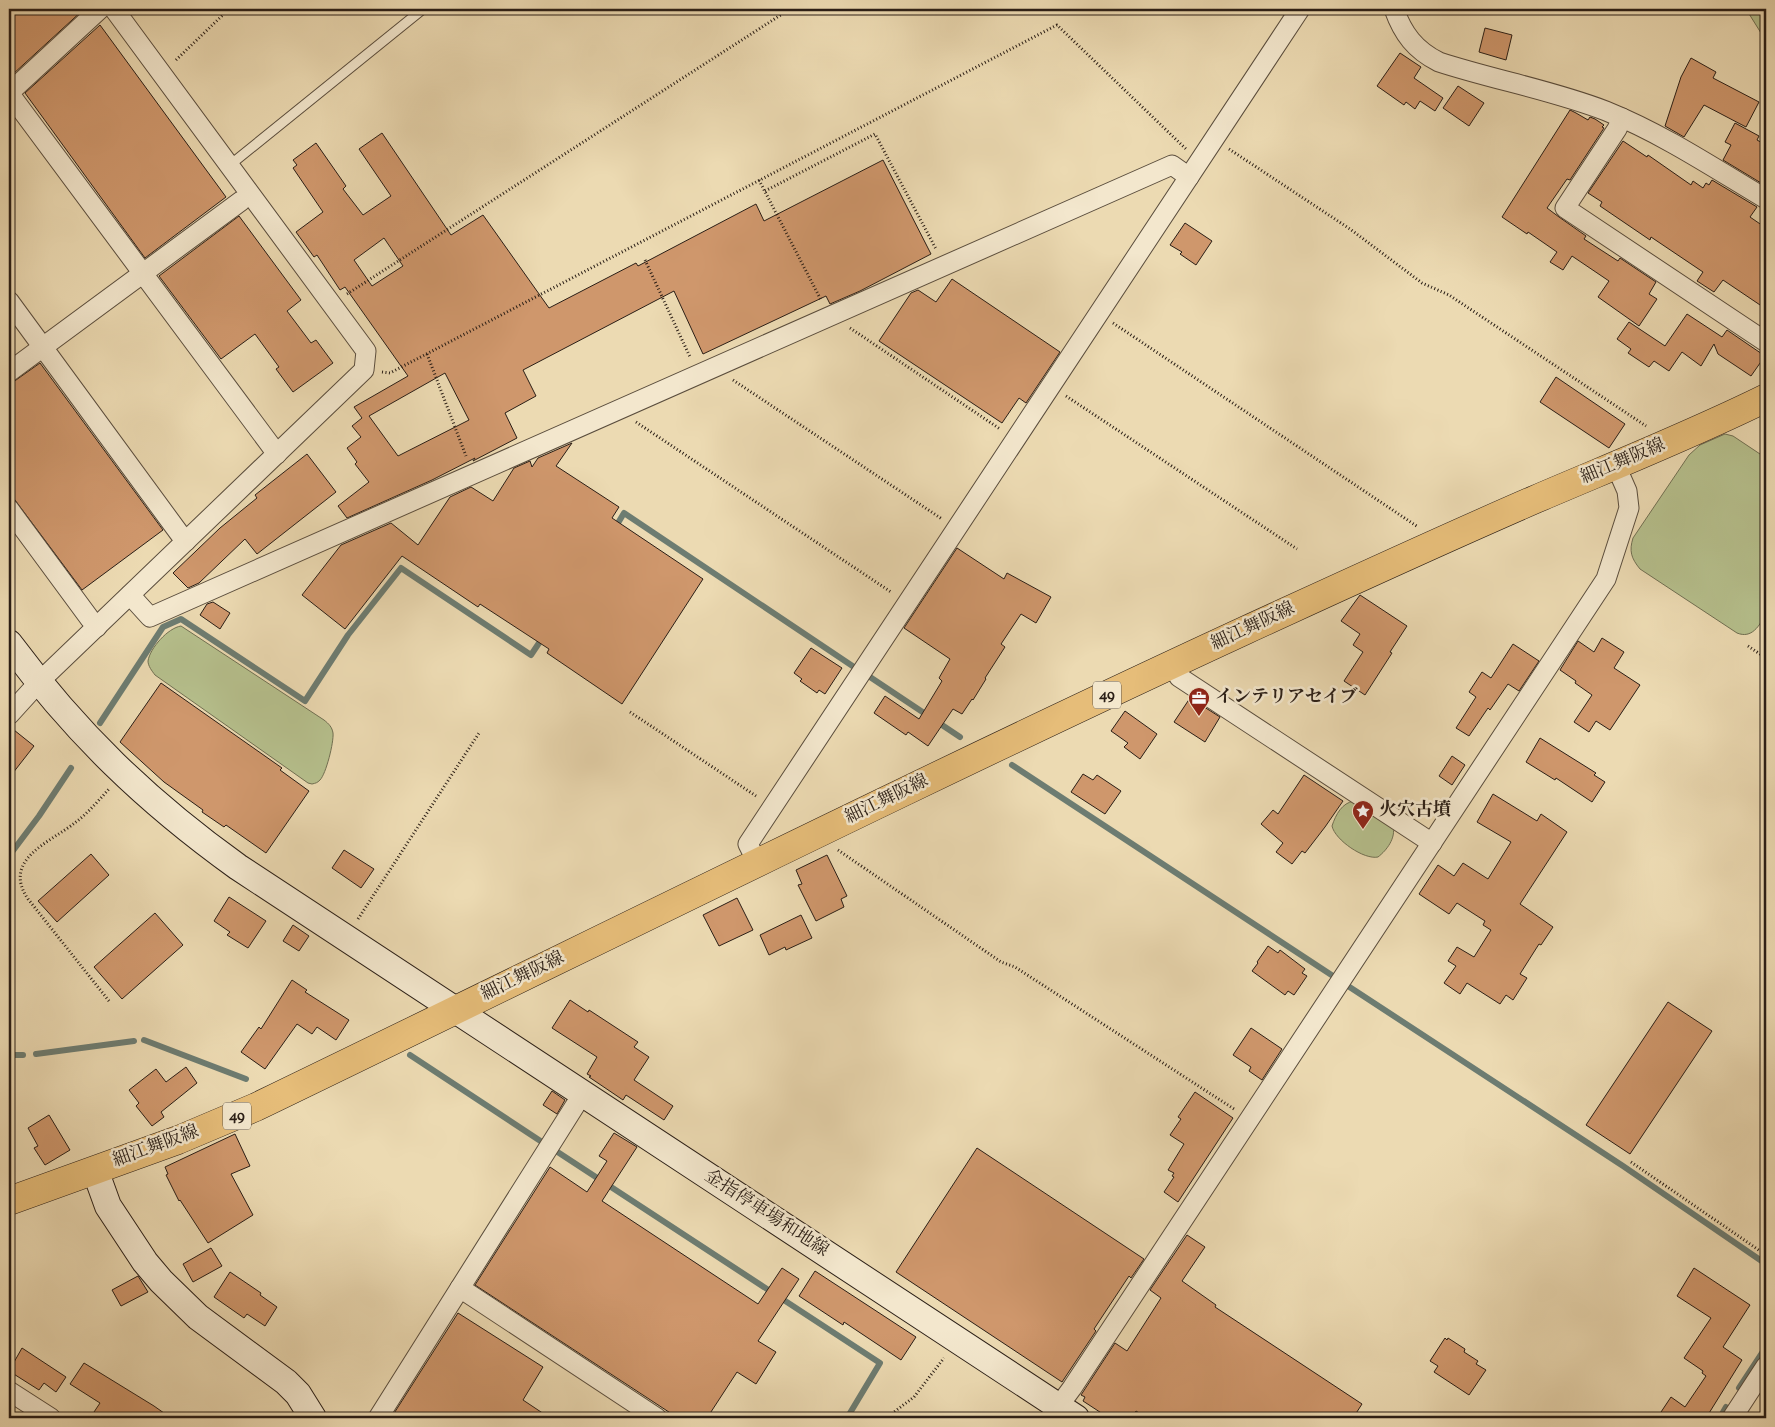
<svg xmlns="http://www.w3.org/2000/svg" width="1775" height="1427" viewBox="0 0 1775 1427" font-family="'Sorts Mill Goudy','Noto Serif JP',serif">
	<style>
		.green { fill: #b6c08d; stroke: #706f52 }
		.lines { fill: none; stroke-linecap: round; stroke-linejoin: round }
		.stream { stroke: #6d7c71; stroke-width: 6 }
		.building { fill: #cf976c; stroke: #2a1e16; fill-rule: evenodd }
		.lane-casing { stroke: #5a4d3d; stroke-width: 11 }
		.street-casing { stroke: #5a4d3d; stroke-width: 21 }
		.secondary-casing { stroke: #2a1e16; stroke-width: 28 }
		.primary-casing { stroke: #2a1e16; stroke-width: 29 }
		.path { stroke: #2a1e16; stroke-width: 3; stroke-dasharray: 1 2.5; stroke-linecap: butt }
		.lane { stroke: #f3e7cd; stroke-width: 9 }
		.street { stroke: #f3e7cd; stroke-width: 19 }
		.secondary { stroke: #f3e7cd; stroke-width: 26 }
		.primary { stroke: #e6bd79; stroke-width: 28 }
		.labels { text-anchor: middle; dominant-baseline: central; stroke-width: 5; stroke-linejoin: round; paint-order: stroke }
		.shield { fill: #f3e7cd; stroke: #665a4d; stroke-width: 1 }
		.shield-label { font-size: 16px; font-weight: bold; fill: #2a1e16 }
		.street-label { font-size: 18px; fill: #2a1e16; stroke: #f3e7cd }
		.poi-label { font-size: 18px; font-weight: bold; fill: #2a1e16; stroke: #f3e7cd; text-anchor: start }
	</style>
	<rect width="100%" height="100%" fill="#ecdab2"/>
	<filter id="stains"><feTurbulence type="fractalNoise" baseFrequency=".004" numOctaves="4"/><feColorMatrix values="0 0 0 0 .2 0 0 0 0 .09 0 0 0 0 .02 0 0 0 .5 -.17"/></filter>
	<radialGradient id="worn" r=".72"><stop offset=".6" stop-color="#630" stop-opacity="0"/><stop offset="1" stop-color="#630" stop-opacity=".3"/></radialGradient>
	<g class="green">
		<polygon points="1746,9 1766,9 1766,41"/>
		<path d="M1725 434 1733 436 1766 458V614C1759 626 1752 639 1737 633L1640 569C1631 558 1629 551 1633 538L1689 455 1700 445Z"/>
		<path d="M181 626 324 720C329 724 332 727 333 733 334 742 326 774 320 780 317 783 316 783 312 784L308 783 155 675C152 671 148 666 148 661 150 648 168 628 181 626Z"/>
		<path d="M1354 801 1393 826C1396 838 1387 850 1378 857 1364 860 1335 840 1332 826 1336 814 1342 803 1354 801Z"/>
	</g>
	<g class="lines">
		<g class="stream">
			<polyline points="615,528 624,513 854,667"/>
			<polyline points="870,677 960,737"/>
			<polyline points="100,723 163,627 181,619 305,701 348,635 401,568 531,655 543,637"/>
			<polyline points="1012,765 1333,976"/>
			<polyline points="9,856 39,816 71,768"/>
			<polyline points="1348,986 1623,1166 1766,1264"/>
			<polyline points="144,1040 246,1079"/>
			<polyline points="36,1054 134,1041"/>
			<polyline points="9,1055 23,1055"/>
			<polyline points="410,1055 545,1144"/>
			<polyline points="553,1149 880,1363 847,1418"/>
			<polyline points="1739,1388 1766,1347"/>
			<polyline points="1723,1418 1722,1414 1726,1407"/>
		</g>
	</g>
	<g class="building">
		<polygon points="9,9 84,9 12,75 9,71"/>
		<polygon points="100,25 226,197 145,258 25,93"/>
		<polygon points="1485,28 1512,35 1506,60 1479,52"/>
		<polygon points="1400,53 1421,67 1414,78 1443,98 1435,111 1420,101 1415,109 1406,102 1404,105 1377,86"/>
		<polygon points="1691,58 1716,72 1713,78 1759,102 1746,127 1704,105 1684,137 1665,126 1681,77"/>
		<polygon points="1458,86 1484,103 1469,126 1443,108"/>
		<polygon points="1570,110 1576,113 1588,120 1590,117 1595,119 1604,125 1602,127 1604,128 1570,180 1567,179 1547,208 1559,217 1586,236 1584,239 1618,261 1620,258 1656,282 1649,294 1657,299 1639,326 1598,297 1609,281 1572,256 1563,270 1550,262 1557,252 1528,232 1527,234 1502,217"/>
		<polygon points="1735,123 1759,136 1757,140 1766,145 1766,186 1723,160 1731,145 1725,142"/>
		<path d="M382 133 451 235 483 215 549 308 636 263 638 266 756 204 764 221 883 160 931 254 860 291 830 304 826 296 703 354 674 291 523 370 536 396 505 413 517 438 473 461 475 458 432 480 347 518 338 506 369 482 355 464 357 462 347 448 361 437 352 426 362 418 354 407 408 376 345 287 340 290 317 255 314 257 296 232 323 212 293 168 297 165 293 160 316 143 346 186 343 189 363 215 391 196 359 149ZM384 238 403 266 372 286 354 260ZM445 373 469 420 398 456 369 416Z"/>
		<polygon points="1623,141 1647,157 1648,155 1691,185 1693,181 1703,188 1706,183 1709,185 1712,180 1757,207 1750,217 1766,228 1766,309 1723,280 1714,292 1697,281 1703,272 1651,237 1650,240 1600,206 1602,202 1588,193"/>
		<polygon points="239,216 301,300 287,311 311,343 316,340 333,363 293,392 276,369 279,367 255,334 221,359 159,276"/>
		<polygon points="1185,223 1212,241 1196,265 1180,254 1182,252 1170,245"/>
		<polygon points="952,279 1060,352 1026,403 1019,398 1002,423 879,341 911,293 918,290 936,302"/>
		<polygon points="1687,314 1722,337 1727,330 1765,356 1751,376 1718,354 1714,344 1701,366 1682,352 1669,371 1654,361 1649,367 1628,353 1631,349 1617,339 1629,322 1665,346"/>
		<polygon points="40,363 163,530 82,590 9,492 9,385"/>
		<polygon points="1556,377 1625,424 1609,448 1540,402"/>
		<polygon points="572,443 556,466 619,507 612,518 703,579 622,704 547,653 549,649 480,604 478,607 402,556 345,629 302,595 341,545 391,523 418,545 450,497 471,487 493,501 514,468 530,461 532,467 538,458"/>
		<polygon points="307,454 336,492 257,554 245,539 199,583 188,588 173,573 220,528 257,498 255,495"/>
		<polygon points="957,548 1004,579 1007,573 1051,597 1036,623 1021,614 1001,644 1005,647 985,678 986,679 973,700 972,699 962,714 953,709 928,746 908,732 906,735 874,713 885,696 919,719 942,681 939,678 950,659 904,628"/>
		<polygon points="1360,595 1407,626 1390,652 1392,653 1365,695 1344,681 1363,652 1353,645 1360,634 1341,621"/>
		<polygon points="213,602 230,613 220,629 200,615 207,604"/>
		<polygon points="1602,638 1624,652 1614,668 1640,685 1610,730 1596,721 1589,732 1574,722 1592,695 1575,683 1576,681 1560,670 1578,641 1594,652"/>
		<polygon points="1513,644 1539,661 1519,691 1508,684 1490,710 1488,708 1469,736 1456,728 1476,697 1469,692 1482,672 1491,678"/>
		<polygon points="811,648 842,668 825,694 819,690 817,693 800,681 802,679 794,673"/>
		<polygon points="161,683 282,768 280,770 309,791 266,853 226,825 224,827 202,812 203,810 164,782 120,742"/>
		<polygon points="1190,698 1220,717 1205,742 1174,722"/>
		<polygon points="1125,711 1157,734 1140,759 1124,747 1128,743 1111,731"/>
		<polygon points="9,726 34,746 9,778"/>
		<polygon points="1540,738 1596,773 1594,775 1605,782 1592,802 1556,778 1555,780 1526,762"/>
		<polygon points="1452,756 1465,765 1452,785 1439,776"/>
		<polygon points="1083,774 1093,780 1097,775 1121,791 1105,814 1071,792"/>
		<polygon points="1304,775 1343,801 1325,827 1305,853 1302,851 1292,864 1276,852 1283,843 1261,824 1273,810 1278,814"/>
		<polygon points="1493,794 1537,821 1541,814 1567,832 1520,904 1553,927 1541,945 1539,944 1520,974 1527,978 1513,1000 1506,995 1500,1004 1467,983 1460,994 1444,983 1456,966 1448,961 1457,947 1474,957 1491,930 1483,925 1485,921 1457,903 1449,914 1419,894 1438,865 1454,876 1463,863 1488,879 1511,842 1477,822"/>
		<polygon points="344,850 374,869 361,888 332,868"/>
		<polygon points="91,854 109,875 57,922 38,901"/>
		<polygon points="827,855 847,896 841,899 844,907 816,921 798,885 802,884 796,870"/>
		<polygon points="229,897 266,921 248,948 227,935 230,932 214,921"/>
		<polygon points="737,898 753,930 719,946 703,915"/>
		<polygon points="155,913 183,945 122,999 94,967"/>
		<polygon points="801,915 812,938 786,950 785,947 769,955 760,935"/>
		<polygon points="293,925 309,936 299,951 283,941"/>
		<polygon points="1268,946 1278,953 1280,950 1305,969 1302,973 1307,976 1294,995 1288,991 1285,995 1252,971 1258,963 1257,962"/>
		<polygon points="292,980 307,990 305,992 349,1020 336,1040 317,1027 312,1034 297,1024 265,1069 241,1052 259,1027 261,1029"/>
		<polygon points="570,1000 588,1012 589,1010 638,1042 634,1047 649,1057 634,1080 673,1106 664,1120 626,1095 623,1100 589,1077 591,1076 587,1074 597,1057 552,1028"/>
		<polygon points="1668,1002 1712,1031 1630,1154 1586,1125"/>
		<polygon points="1251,1028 1282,1049 1262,1080 1249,1071 1251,1067 1233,1055"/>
		<polygon points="186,1067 197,1083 161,1112 164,1117 152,1126 136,1106 139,1103 129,1090 156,1069 166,1082"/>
		<polygon points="552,1091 565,1100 557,1114 543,1105"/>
		<polygon points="1195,1092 1233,1118 1178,1202 1164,1192 1174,1177 1172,1176 1174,1173 1168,1170 1184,1144 1170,1135 1181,1119 1178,1117"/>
		<polygon points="49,1115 70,1150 45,1165 34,1148 38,1146 28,1128"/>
		<polygon points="614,1133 637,1147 602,1201 758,1304 782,1268 799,1279 758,1341 776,1352 756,1384 737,1372 707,1418 678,1418 475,1285 550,1167 587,1192 607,1161 599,1156"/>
		<polygon points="235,1134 250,1166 231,1174 253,1215 208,1243 180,1200 179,1201 166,1175 168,1174 165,1167"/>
		<polygon points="977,1148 1144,1259 1131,1278 1129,1276 1094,1329 1096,1331 1062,1382 896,1272"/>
		<polygon points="1187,1235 1205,1247 1182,1281 1216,1305 1215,1307 1362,1404 1353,1418 1147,1418 1136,1411 1131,1418 1109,1418 1083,1401 1085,1397 1081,1395 1115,1343 1127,1351 1161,1298 1150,1290"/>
		<polygon points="211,1248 222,1266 193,1282 183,1264"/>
		<polygon points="1694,1268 1750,1305 1723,1347 1742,1360 1706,1418 1657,1418 1671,1397 1685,1407 1706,1376 1702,1373 1703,1371 1684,1358 1711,1318 1677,1296"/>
		<polygon points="815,1271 916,1337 901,1360 844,1322 843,1325 799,1296"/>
		<polygon points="230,1272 261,1293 260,1295 277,1307 265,1326 247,1314 244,1318 214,1297"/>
		<polygon points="138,1276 148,1292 121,1306 112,1290"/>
		<polygon points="458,1313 543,1367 523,1400 550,1418 391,1418"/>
		<polygon points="1445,1338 1447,1340 1448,1338 1465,1349 1464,1352 1478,1361 1476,1364 1486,1370 1469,1395 1434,1372 1438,1366 1430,1361"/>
		<polygon points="22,1348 66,1377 56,1392 44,1383 39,1390 9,1371"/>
		<polygon points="84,1363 154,1406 171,1418 90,1418 100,1403 70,1384"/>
	</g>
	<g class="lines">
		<g class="lane-casing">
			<polyline id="lane" points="230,165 423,9"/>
		</g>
		<g class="street-casing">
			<g id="street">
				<path d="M1394 9C1403 34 1415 50 1439 62 1494 80 1552 90 1606 111 1663 134 1714 168 1766 199"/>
				<polyline points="9,93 277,454"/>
				<polyline points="9,93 100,9"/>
				<polyline points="1622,118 1617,129 1565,208 1766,342"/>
				<polyline points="9,301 179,533 186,541"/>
				<polyline points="9,372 241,201"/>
				<polyline points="9,509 90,619 97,627"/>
				<polyline points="130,595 150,617 1172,165 1189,177"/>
				<polyline points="1173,664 1179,677 1432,843"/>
				<polyline points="9,715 39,682 364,370 366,351 114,9"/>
				<polyline points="757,862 748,844 1300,9"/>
				<polyline points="460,1288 657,1418"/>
				<polyline points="9,1391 51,1418"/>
				<polyline points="378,1418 583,1093"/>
				<polyline points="1050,1418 1072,1388 1606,579 1629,508 1627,491 1616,466"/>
				<polyline points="1732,1418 1766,1366"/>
			</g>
		</g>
		<g class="secondary-casing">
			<g id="secondary">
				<path d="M9 643C76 733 146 801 238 867L1076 1418"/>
				<polyline points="95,1170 108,1206 145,1262 161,1281 198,1317 286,1382 298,1394 313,1418"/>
			</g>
		</g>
		<g class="primary-casing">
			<path id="primary" d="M9 1201 178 1140 256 1107C585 948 913 784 1246 630 1342 586 1439 541 1536 499 1613 466 1691 435 1766 398"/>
		</g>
		<g class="path">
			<polyline points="176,60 229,9"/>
			<polyline points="1229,149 1350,229 1422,283 1449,295 1646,426"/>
			<polyline points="759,180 821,300"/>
			<polyline points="765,191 875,134 936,249"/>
			<polyline points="645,260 690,357"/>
			<polyline points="347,294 790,9"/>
			<polyline points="1113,323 1418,527"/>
			<polyline points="850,328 1000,429"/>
			<polyline points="427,354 466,456"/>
			<polyline points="382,372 390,373 1057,25 1186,149"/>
			<polyline points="733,380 942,519"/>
			<polyline points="1066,396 1297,549"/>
			<polyline points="636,422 891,592"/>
			<polyline points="1748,646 1766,658"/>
			<polyline points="630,712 756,796"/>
			<polyline points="838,850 1001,962 1015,967 1234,1109"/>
			<polyline points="358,919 479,733"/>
			<path d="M109 1001 28 899C1 859 51 842 76 822 88 813 99 800 109 789"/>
			<polyline points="1631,1162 1766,1255"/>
			<polyline points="886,1418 914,1397 944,1358"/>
		</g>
		<use href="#lane" class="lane"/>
		<use href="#street" class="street"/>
		<use href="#secondary" class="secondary"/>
		<use href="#primary" class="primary"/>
	</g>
	<defs>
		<g id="office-pin" transform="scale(1.125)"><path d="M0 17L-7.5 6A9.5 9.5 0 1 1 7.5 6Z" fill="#8f2418" stroke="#f3e7cd"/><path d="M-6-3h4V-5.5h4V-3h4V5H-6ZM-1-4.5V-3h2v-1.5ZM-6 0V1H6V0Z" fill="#fff"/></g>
		<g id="sight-pin" transform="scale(1.125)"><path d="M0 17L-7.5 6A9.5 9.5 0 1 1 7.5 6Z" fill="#8f2418" stroke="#f3e7cd"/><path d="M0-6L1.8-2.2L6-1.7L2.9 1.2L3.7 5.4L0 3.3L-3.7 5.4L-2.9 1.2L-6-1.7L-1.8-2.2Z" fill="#fff"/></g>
	</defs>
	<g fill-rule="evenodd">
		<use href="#office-pin" x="1199" y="698"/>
		<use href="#sight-pin" x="1363" y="811"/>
	</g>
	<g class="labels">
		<g class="shield">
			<rect x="1093" y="681.5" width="28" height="27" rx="4"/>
			<rect x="223" y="1102.5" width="28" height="27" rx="4"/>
		</g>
		<g class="shield-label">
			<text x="1107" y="695">49</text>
			<text x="237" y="1116">49</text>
		</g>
		<g class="street-label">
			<text transform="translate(1623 462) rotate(-23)">細江舞阪線</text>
			<text transform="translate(1253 627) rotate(-25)">細江舞阪線</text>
			<text transform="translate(887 800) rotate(-26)">細江舞阪線</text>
			<text transform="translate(523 977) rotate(-26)">細江舞阪線</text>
			<text transform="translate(156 1147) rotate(-20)">細江舞阪線</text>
			<text transform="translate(766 1214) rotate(33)">金指停車場和地線</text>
		</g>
		<g class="poi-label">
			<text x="1215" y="698">インテリアセイブ</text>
			<text x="1379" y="811">火穴古墳</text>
		</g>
	</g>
	<rect width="1775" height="1427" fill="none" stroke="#ecdab2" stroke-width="30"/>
	<rect x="10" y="10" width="1755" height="1407" fill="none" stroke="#2a1e16" stroke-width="2.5"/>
	<rect x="15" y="15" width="1745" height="1397" fill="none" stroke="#2a1e16"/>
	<rect width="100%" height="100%" filter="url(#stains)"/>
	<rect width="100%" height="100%" fill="url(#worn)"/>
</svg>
